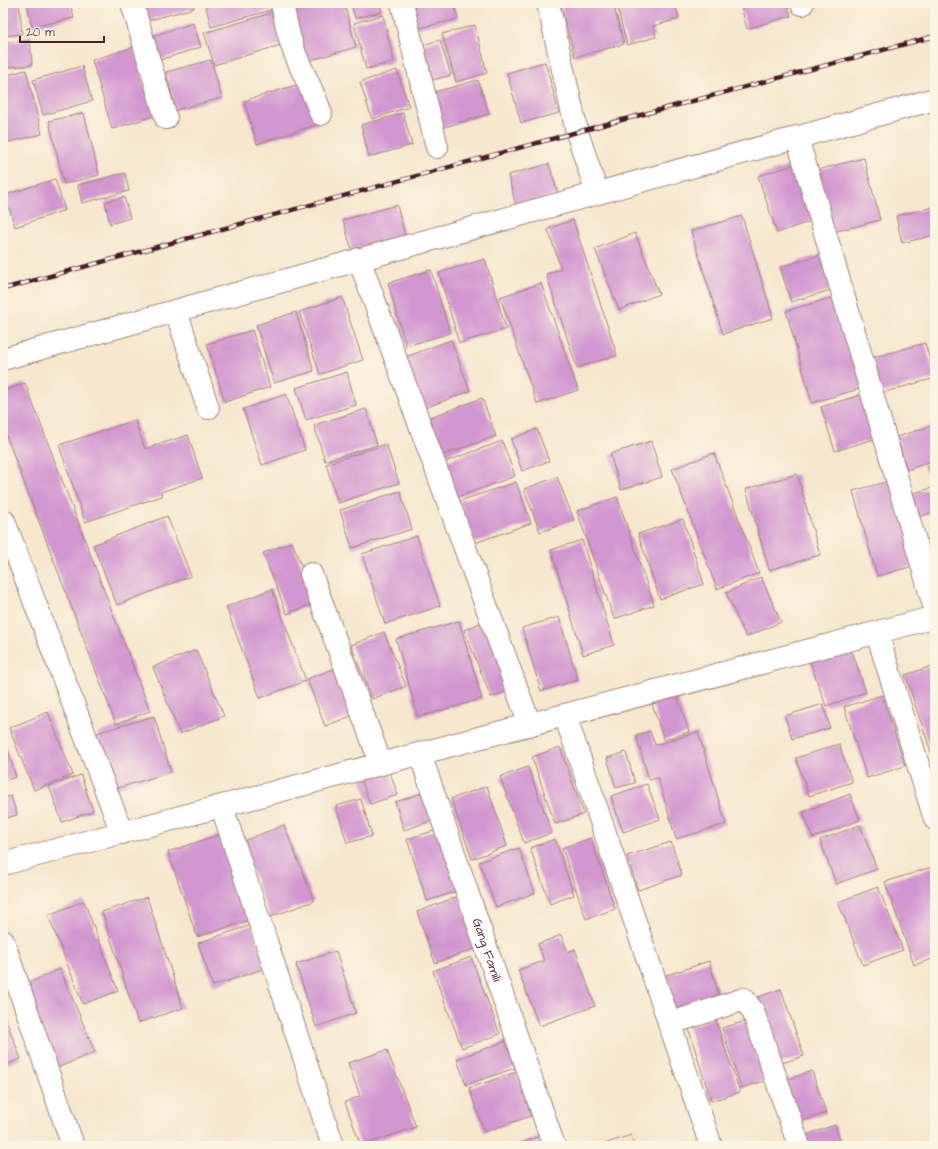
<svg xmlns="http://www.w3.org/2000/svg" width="938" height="1149" viewBox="0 0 938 1149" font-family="'Architects Daughter',sans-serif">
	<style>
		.building { fill: #d296d0 }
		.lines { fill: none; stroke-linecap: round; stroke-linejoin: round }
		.minor-casing { stroke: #a0837c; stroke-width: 24 }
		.minor { stroke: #fff; stroke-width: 22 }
		.rail-casing { stroke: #4a1f2b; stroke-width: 4.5 }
		.rail { stroke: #fcf5e5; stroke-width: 3; stroke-dasharray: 9; stroke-linecap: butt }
		.labels { text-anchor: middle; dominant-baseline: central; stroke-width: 4; stroke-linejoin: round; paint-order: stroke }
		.street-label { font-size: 13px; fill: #4a1f2b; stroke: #fcf5e5 }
	</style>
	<rect width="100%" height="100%" fill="#fcf5e5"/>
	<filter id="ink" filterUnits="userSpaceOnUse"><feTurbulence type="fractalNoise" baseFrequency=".025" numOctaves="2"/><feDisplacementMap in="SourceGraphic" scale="8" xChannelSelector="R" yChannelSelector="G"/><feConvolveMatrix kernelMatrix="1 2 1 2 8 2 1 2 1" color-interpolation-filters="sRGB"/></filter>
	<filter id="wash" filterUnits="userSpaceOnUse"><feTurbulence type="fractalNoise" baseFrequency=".012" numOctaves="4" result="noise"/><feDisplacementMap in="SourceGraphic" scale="16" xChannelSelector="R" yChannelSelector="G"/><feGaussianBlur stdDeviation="0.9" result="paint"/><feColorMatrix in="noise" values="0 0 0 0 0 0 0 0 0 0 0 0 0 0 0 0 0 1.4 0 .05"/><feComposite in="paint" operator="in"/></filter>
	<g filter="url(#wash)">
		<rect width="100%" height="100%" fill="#f6e7ce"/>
		<g id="blocks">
			<g class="building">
				<polygon points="3,3 19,3 22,34 3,36"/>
				<polygon points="27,3 70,3 74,18 32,27"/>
				<polygon points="76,3 92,3 78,7"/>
				<polygon points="142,3 193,3 194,8 146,21"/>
				<polygon points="205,3 273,3 275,9 211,27"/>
				<polygon points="318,3 344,3 356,47 304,62 289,11"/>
				<polygon points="351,3 380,3 382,12 355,18"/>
				<polygon points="409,3 454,3 458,19 415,29"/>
				<polygon points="560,3 613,3 624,44 575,57"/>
				<polygon points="616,3 675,3 679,19 653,26 656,37 627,45"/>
				<polygon points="740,3 787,3 791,16 747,29"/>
				<polygon points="275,12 284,44 214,65 204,33"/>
				<polygon points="383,15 394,62 366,69 354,23"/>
				<polygon points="193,23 201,47 160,60 152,36"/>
				<polygon points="475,25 487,73 456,82 442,34"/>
				<polygon points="30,40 32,65 3,68 3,43"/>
				<polygon points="440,40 451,75 426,82 416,47"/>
				<polygon points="134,47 154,116 112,129 92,60"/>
				<polygon points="211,60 222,98 176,110 166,72"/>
				<polygon points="545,62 559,113 521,123 507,73"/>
				<polygon points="82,66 92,101 43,115 33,80"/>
				<polygon points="26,70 42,134 9,142 3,120 3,76"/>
				<polygon points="397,70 409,107 372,119 360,82"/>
				<polygon points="478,80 489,114 438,129 428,94"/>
				<polygon points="306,82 319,124 257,144 244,101"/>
				<polygon points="84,113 99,175 64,184 49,121"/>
				<polygon points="403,113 412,145 369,157 361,125"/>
				<polygon points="864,158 880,220 833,232 817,170"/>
				<polygon points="549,164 558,194 516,206 508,175"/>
				<polygon points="796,164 814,220 777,233 758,176"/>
				<polygon points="125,173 129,191 82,203 78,185"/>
				<polygon points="55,179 65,210 15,227 5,195"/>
				<polygon points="124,197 130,218 110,224 105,202"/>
				<polygon points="397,205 405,236 352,250 343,220"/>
				<polygon points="933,207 935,216 935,235 902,243 896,216"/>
				<polygon points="742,216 773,318 723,334 691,231"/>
				<polygon points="573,220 617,355 577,368 546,274 561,269 548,229"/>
				<polygon points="635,233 659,294 619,310 595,249"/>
				<polygon points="823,254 834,289 791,302 780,267"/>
				<polygon points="485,259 506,329 459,343 439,273"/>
				<polygon points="431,270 450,333 406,346 388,283"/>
				<polygon points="541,283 578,390 537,404 500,297"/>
				<polygon points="838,296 865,387 812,403 786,311"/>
				<polygon points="342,297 363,360 320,374 299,312"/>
				<polygon points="296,312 314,371 274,383 256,325"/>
				<polygon points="252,330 270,387 225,402 207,344"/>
				<polygon points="451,340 470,391 422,409 403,358"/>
				<polygon points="925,343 935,378 878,394 868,359"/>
				<polygon points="347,372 356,405 306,420 296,388"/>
				<polygon points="25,383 150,711 116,724 3,427 3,391"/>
				<polygon points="867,393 881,437 835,451 821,407"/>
				<polygon points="286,394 305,450 262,465 243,409"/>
				<polygon points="482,398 496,436 443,455 429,418"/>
				<polygon points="366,409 377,445 325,461 314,425"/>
				<polygon points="135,420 145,449 188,435 202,478 161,492 162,496 85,522 59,445"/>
				<polygon points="934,425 935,460 907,470 897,437"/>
				<polygon points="537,429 549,461 522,471 511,439"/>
				<polygon points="502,441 515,476 455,498 442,463"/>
				<polygon points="651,441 662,477 621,490 610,454"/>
				<polygon points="386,444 399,483 338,503 326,464"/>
				<polygon points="714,453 759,573 717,589 672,469"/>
				<polygon points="935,464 935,484 934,485 927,467"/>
				<polygon points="797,474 820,555 769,570 746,489"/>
				<polygon points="557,477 574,520 540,532 524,489"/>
				<polygon points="893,480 917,565 877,576 853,491"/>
				<polygon points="516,482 531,523 475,543 460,501"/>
				<polygon points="935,487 935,512 918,517 911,494"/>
				<polygon points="400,491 412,529 352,548 340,510"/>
				<polygon points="617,497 654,605 614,619 577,511"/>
				<polygon points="167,516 191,576 117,605 93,545"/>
				<polygon points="683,519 704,584 660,599 638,534"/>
				<polygon points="417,536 440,606 385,624 362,554"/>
				<polygon points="582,540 614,645 583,655 551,550"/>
				<polygon points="292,542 316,603 287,614 263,553"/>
				<polygon points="761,577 781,622 746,637 726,593"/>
				<polygon points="272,589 306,681 260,698 226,607"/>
				<polygon points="559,617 578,680 541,691 522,628"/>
				<polygon points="487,620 515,688 491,697 464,630"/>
				<polygon points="459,621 482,699 418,717 396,639"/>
				<polygon points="384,632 406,686 372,699 351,645"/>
				<polygon points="850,645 866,692 826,706 809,659"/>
				<polygon points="196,650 224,716 180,734 153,667"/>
				<polygon points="935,665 935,750 931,752 905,675"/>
				<polygon points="339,667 357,714 325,726 307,679"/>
				<polygon points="677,695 689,732 664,740 652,704"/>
				<polygon points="882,695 905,766 867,778 844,707"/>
				<polygon points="823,704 830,728 792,739 785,716"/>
				<polygon points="48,712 73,775 34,790 9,728"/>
				<polygon points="154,716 171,772 115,789 97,733"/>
				<polygon points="650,731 655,745 698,732 726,824 676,839 658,778 649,780 636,735"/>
				<polygon points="3,735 16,777 3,781"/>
				<polygon points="839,744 852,782 809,796 796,758"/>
				<polygon points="560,747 584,814 555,824 532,757"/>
				<polygon points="626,752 635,783 616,788 607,758"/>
				<polygon points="388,767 398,795 370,804 360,776"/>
				<polygon points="528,767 552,833 524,843 500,777"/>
				<polygon points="81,775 93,811 62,822 49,786"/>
				<polygon points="647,784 660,819 623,832 611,796"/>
				<polygon points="487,786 507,846 472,859 451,799"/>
				<polygon points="422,793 431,821 404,830 395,802"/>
				<polygon points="850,794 860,820 813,838 803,812"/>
				<polygon points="11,796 17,815 3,819 3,798"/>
				<polygon points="361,799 372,836 347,843 336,806"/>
				<polygon points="284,825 314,901 270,917 241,842"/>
				<polygon points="860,825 877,869 836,884 820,840"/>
				<polygon points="440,829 460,890 427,901 407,839"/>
				<polygon points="221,834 250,920 197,937 168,852"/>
				<polygon points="591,838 615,909 586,919 562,848"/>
				<polygon points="555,839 574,895 550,904 530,848"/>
				<polygon points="671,842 682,875 638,890 627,856"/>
				<polygon points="519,848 535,893 496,907 479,862"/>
				<polygon points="935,866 935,958 914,965 885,882"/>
				<polygon points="878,887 903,950 863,965 838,902"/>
				<polygon points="459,896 477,948 435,963 417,912"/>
				<polygon points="147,897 183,1008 138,1023 102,912"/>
				<polygon points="84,901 118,991 83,1004 48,915"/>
				<polygon points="251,925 266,968 213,986 198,943"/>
				<polygon points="561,935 568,952 575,949 595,1006 539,1026 518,970 544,961 538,944"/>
				<polygon points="336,951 356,1013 316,1027 296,964"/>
				<polygon points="471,957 500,1034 462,1048 433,971"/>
				<polygon points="709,961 721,1002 674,1017 661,977"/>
				<polygon points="60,969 95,1052 57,1068 22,986"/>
				<polygon points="781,989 804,1056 779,1064 756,998"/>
				<polygon points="935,1008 935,1023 930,1010"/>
				<polygon points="3,1012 21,1059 3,1066"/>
				<polygon points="715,1018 740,1092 711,1101 688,1027"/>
				<polygon points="746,1021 765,1081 741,1088 722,1028"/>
				<polygon points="506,1041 515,1068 466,1085 457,1059"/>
				<polygon points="387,1050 416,1127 361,1146 345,1102 360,1096 348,1063"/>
				<polygon points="812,1071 826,1113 797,1123 783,1081"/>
				<polygon points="517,1072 531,1116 484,1132 469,1088"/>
				<polygon points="835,1125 842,1146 806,1146 803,1136"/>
				<polygon points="542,1135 546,1146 514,1146"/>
				<polygon points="631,1135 634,1146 598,1146"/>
			</g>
		</g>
	</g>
	<g filter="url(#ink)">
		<use href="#blocks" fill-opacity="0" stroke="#a0837c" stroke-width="1"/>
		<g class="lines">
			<g class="minor-casing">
				<g id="minor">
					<polyline points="132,3 166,118"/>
					<path d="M282 3C285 19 288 36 294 51 302 72 314 92 321 114"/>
					<polyline points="402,3 437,147"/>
					<polyline points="548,3 577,132 597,193"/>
					<polyline points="802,3 802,4"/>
					<polyline points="797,137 935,609"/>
					<polyline points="359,259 530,725"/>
					<polyline points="176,311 208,408"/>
					<polyline points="3,359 935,99"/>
					<polyline points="4,521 122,833"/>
					<polyline points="311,574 381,764"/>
					<polyline points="877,633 935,819"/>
					<polyline points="565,715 711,1146"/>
					<path id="s1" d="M420 754 554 1146"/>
					<polyline points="222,807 333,1146"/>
					<polyline points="3,864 935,617"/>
					<polyline points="3,941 73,1146"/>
					<polyline points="669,1024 744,999 753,1011 799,1146"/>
				</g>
			</g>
			<use href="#minor" class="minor"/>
			<g class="rail-casing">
				<polyline id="rail" points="3,289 577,132 935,36"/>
			</g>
			<use href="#rail" class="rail"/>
		</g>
	</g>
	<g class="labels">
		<g class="street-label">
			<text stroke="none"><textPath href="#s1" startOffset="207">Gang Famili</textPath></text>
		</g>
	</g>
	<rect width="938" height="1149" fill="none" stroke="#fcf5e5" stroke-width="16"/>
	<path d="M20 36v6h84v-6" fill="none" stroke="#4a1f2b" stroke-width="2"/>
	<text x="26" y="36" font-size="12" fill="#4a1f2b" stroke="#fcf5e5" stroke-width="3" paint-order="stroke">20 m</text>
</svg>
